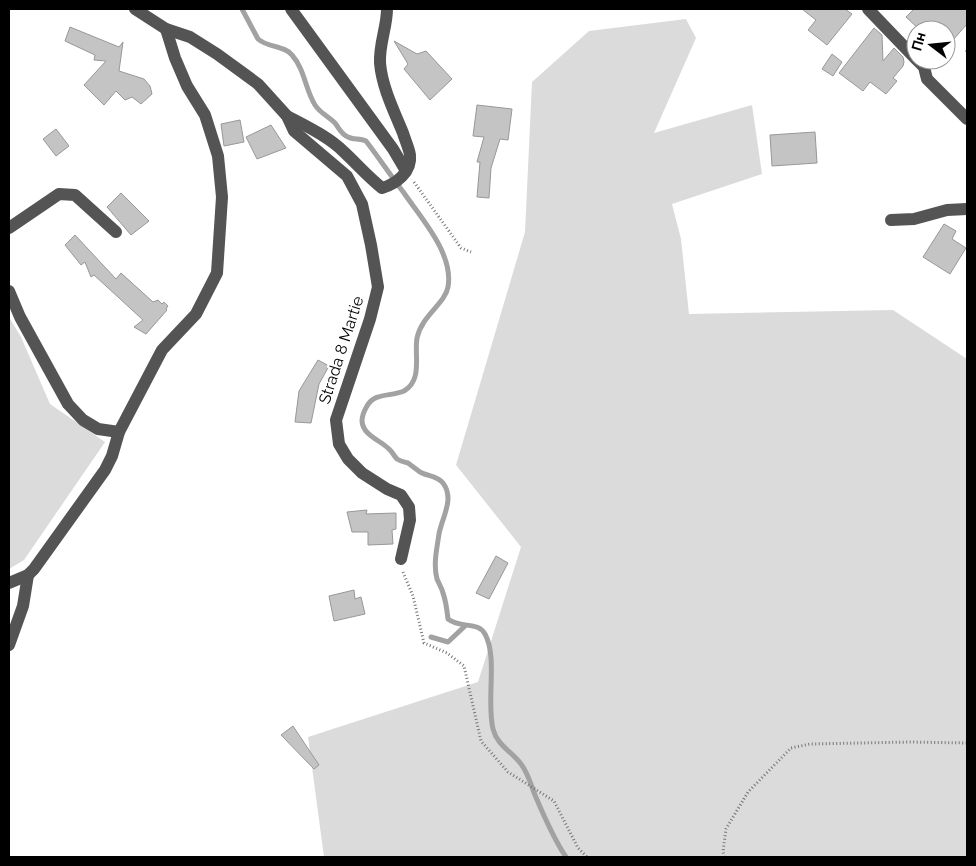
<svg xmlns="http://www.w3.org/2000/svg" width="976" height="866" viewBox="0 0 976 866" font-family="Raleway,sans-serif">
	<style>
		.green { fill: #dbdbdb }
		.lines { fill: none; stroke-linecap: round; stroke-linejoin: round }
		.stream { stroke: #a2a2a2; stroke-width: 5 }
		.building { fill: #c4c4c4; stroke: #989898 }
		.path { stroke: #767676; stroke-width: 3; stroke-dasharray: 1 2.5; stroke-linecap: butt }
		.minor { stroke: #545454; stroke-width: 12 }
		.labels { text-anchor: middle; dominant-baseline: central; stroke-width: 4.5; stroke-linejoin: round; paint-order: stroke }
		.street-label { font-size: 16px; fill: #000; stroke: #fff }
	</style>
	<rect width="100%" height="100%" fill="#fff"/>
	<g class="green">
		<polygon points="686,19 696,38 654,133 752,105 762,174 672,204 681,239 689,314 893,310 967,359 967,857 324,857 308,737 478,682 521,547 456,465 525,232 532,82 589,31"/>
		<polygon points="9,317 21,337 50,404 105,442 24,560 9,569"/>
	</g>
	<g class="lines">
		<g class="stream">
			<path d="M242 9 258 39C268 48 284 45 292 55 305 70 305 89 315 105 320 113 328 116 335 123 339 128 341 134 348 137 353 140 360 138 366 141 379 158 391 176 404 193 421 218 454 254 448 287 445 304 422 315 417 338 414 355 423 380 404 391 391 397 375 392 367 406 364 411 362 415 362 421 363 436 381 440 390 450 393 453 394 456 397 459 400 461 404 462 408 463 412 466 416 469 420 472 427 476 438 476 443 483 455 499 442 517 439 534 437 548 433 564 437 579 439 584 442 588 443 593 446 601 447 610 448 619 461 629 478 621 485 634 498 658 486 700 493 729 497 745 511 751 521 764 528 773 531 785 535 795 544 816 553 838 566 857"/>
			<polyline points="431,637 448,642 465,626"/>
		</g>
	</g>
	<g class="building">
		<polygon points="802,9 845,9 852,14 827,45 808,30 816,20"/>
		<polygon points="914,9 967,9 967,24 953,40 946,34 946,30 920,30 906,17"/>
		<polygon points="70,27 119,47 123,42 119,71 144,79 150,86 152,94 141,104 132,97 125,100 116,91 104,105 84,85 106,61 94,60 95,55 65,41"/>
		<polygon points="874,28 882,35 883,61 894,48 903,57 904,62 903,66 893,78 897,81 886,94 870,82 863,91 839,73"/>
		<polygon points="394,41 417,54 426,51 452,79 430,100 404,69 408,64"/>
		<polygon points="832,54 842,62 833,76 822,69"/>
		<polygon points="477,105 512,109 508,140 500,139 491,168 489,198 477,197 480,162 477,162 484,137 473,136"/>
		<polygon points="240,120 244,142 224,146 221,124"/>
		<polygon points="271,125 286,148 257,159 246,137"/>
		<polygon points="56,129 69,146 56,156 43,139"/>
		<polygon points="815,132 817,163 772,166 770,135"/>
		<polygon points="121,193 149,221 131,235 107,207"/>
		<polygon points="944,224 956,231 952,239 966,248 950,274 923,257"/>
		<polygon points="75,235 116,279 121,273 153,302 158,300 162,304 164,302 168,306 166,309 167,310 146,334 134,327 143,320 94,275 91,277 85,262 81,265 65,245"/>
		<polygon points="318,360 329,366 319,384 311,423 295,422 299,391"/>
		<polygon points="367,510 366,514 396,513 396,529 392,530 393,544 368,545 368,532 352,532 347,512"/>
		<polygon points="496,556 508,563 489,599 476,593"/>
		<polygon points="354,590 355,599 361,597 365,614 334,621 329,596"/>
		<polygon points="293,726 319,765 314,769 281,735"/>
	</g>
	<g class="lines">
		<g class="path">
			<polyline points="966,52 967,51"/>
			<polyline points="414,182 461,248 471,252"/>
			<polyline points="403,572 413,596 424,643 447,653 464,666 481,741 508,772 554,801 578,848 587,857"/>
			<polyline points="724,857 723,852 726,829 748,792 791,748 810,744 910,742 967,743"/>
		</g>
		<g class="minor">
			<polyline points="135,9 166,29 190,37 217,54 258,84 287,116 294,131 347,176 362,204 371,245 378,287 370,319 336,420 339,444 348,459 362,473 387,489 401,495 409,507 410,520 401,559"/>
			<polyline points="291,9 393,149 406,171"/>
			<polyline points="868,9 916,59"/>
			<polyline points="917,60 924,67 927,79 967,119"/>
			<path d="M287 116C306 126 329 137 344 152 357 164 368 177 382 188 396 184 412 172 410 155 409 148 405 140 403 133 394 111 382 87 380 63 379 44 387 27 387 9"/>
			<polyline points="891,220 914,219 947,210 967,209"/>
			<polyline points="9,228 59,194 75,195 116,232"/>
			<polyline points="9,291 20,317 68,404 83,420 98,429 119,432"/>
			<polyline points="9,583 28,575 34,569 105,470 112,456 119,432 162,350 196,314 217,273 222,197 218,156 205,115 187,86 175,58 166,29"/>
			<polyline points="9,645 23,606 28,575"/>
		</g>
	</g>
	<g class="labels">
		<g class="street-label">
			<text transform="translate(341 350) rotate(-72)">Strada 8 Martie</text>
		</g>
	</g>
	<rect width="976" height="866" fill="none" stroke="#000000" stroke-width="20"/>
	<g transform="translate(931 45) rotate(286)"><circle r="24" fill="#ffffff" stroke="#999999"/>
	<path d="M0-4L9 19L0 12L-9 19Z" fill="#000000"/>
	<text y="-8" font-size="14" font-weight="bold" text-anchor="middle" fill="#000000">Пн</text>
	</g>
</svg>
